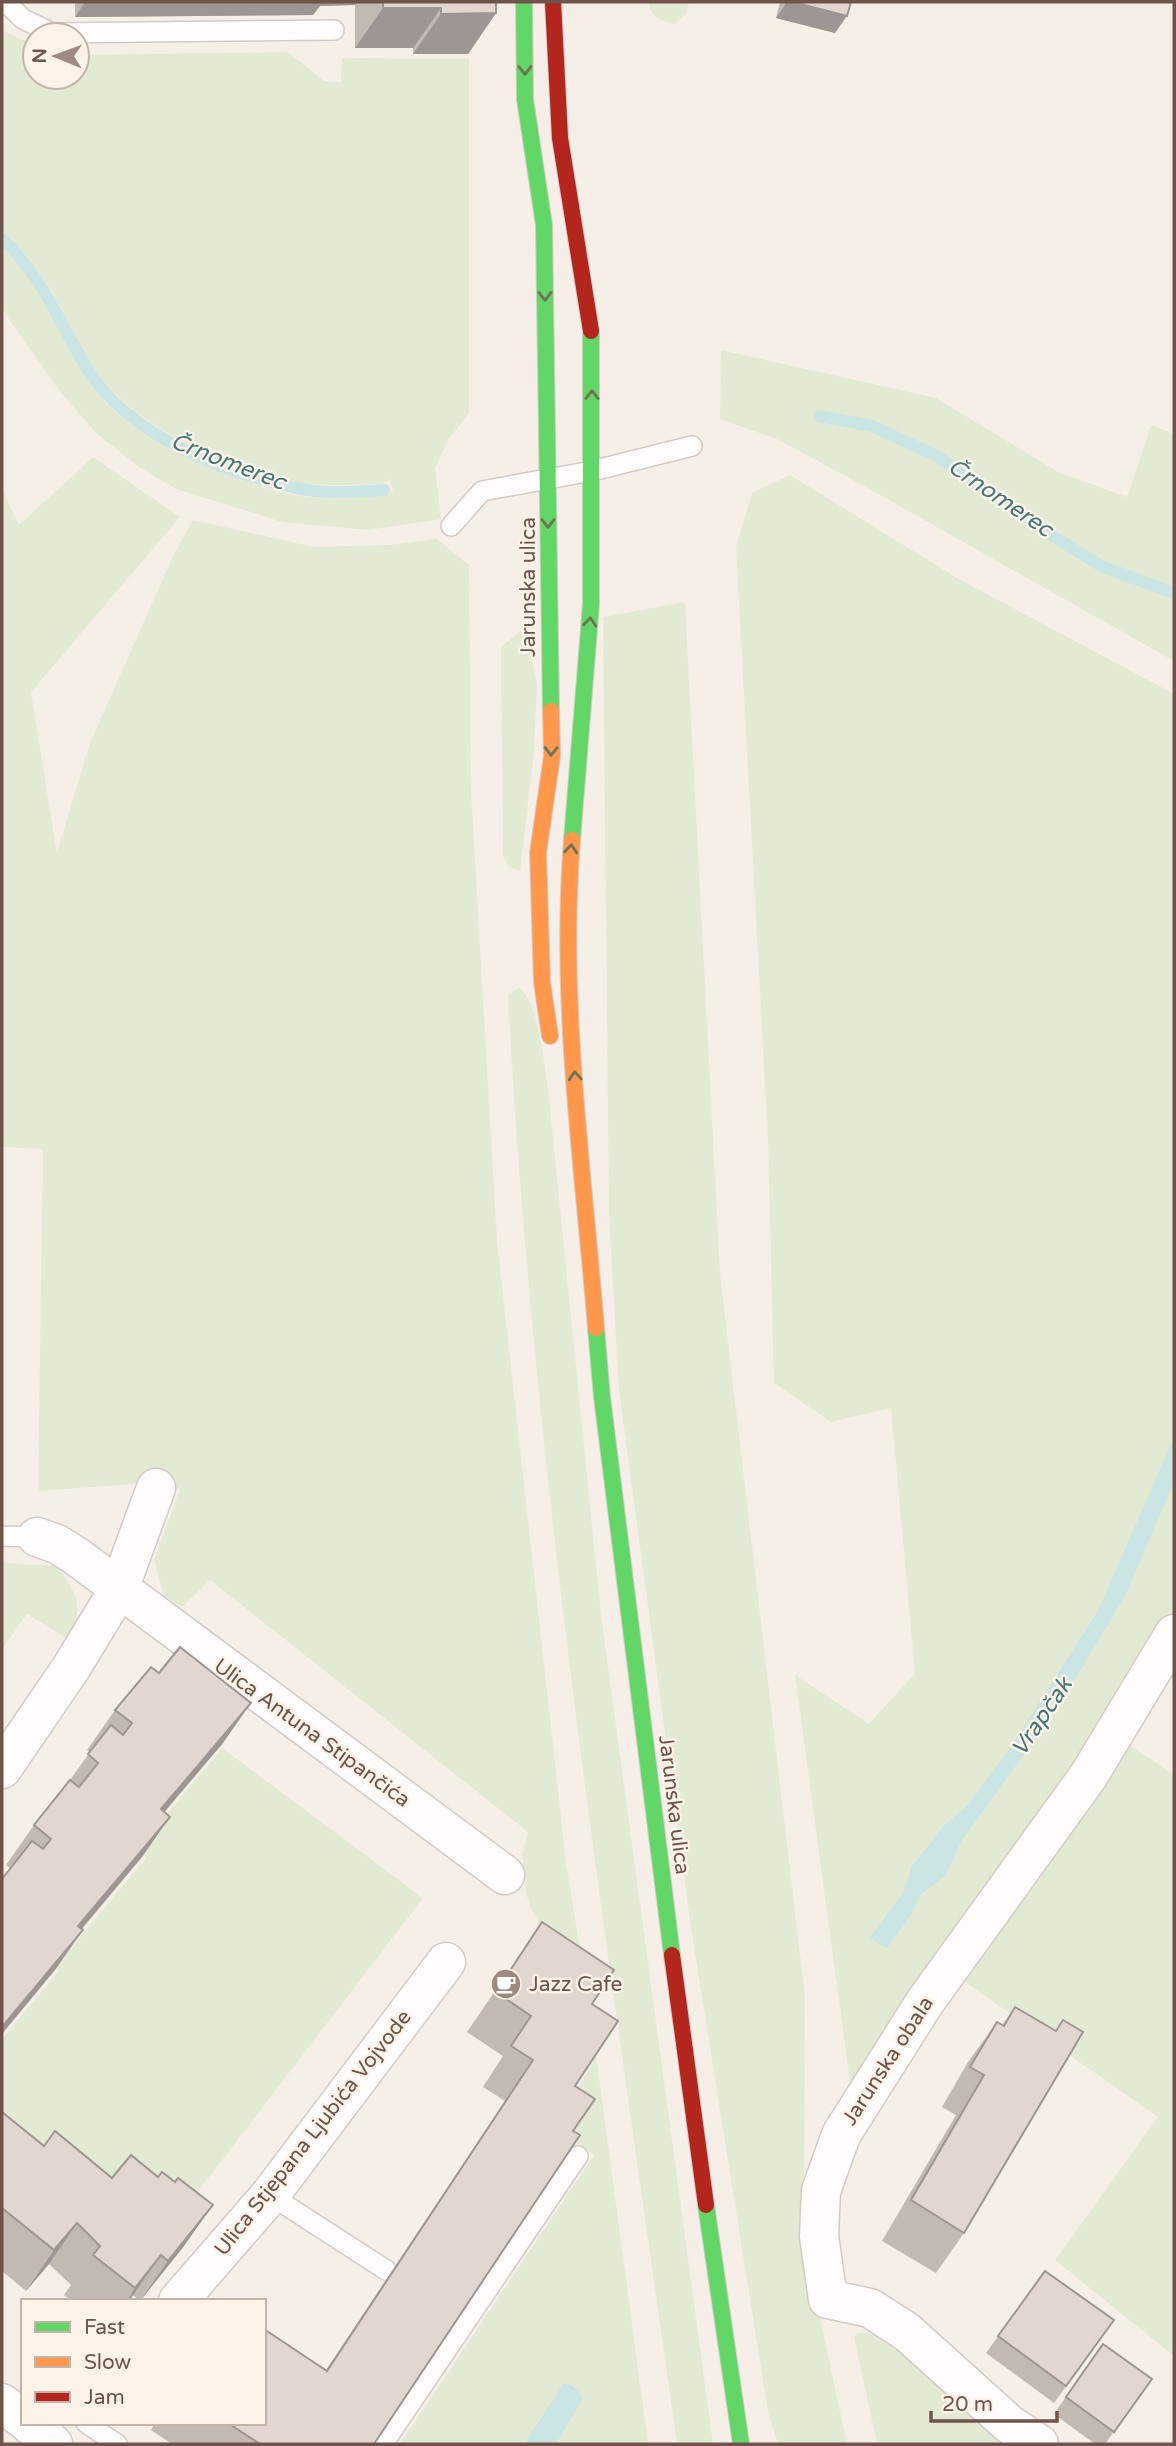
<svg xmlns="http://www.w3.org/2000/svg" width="1176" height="2446" viewBox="0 0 1176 2446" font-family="'Varela Round',sans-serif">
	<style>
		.green { fill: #e3ead4 }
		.water { fill: #cbe4e4 }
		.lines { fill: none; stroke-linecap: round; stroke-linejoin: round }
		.stream { stroke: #cbe4e4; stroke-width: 12 }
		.lane-casing { stroke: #d4cbc6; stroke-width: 22 }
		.street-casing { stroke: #d4cbc6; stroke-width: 41 }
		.fast-casing { stroke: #d4cac5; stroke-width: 18 }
		.slow-casing { stroke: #d4cac5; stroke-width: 18 }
		.jam-casing { stroke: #d4cac5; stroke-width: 18 }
		.lane { stroke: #fefdfc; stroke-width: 19 }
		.street { stroke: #fefdfc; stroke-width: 38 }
		.fast { stroke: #63d668; stroke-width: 16 }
		.slow { stroke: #ff974d; stroke-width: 16 }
		.jam { stroke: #b3261e; stroke-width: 16 }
		.wall { fill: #c2b9b3 }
		.shaded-wall { fill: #9e9692 }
		.building { fill: #e1d7d0; stroke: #9e9692; stroke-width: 2 }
		.oneway { stroke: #6d7452 }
		.labels { text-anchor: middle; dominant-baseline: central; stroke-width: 5; stroke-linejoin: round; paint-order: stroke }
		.street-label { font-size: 21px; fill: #70544b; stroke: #fdf3e9 }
		.poi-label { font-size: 21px; fill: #70544b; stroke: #fdf3e9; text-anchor: start }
		.water-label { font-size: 23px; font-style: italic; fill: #44787b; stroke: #fdf3e9 }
	</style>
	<rect width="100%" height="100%" fill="#f5efe8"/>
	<g class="green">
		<path d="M648 2H689L687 13 675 24C660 22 651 17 648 2Z"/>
		<path d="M2 30 35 46V77H77V55L288 52 324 81 341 82 342 58 469 59V413L448 440 435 468 441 519 368 530 282 522 176 489 139 467 96 433 58 389 2 309V248C47 288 62 346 98 393 135 443 258 495 320 498 341 499 362 496 383 496L393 491 390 479 383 484C362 484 340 486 319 485 247 481 127 426 90 363 61 312 48 271 2 231Z"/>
		<polygon points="721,350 936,398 1058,472 1127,497 1151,425 1174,434 1174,661 873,491 777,439 720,419"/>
		<polygon points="93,457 180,517 31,692 57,853 90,743 174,554 193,520 314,547 389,545 437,539 469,565 471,791 497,1241 566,1863 590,2010 648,2444 400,2444 594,2155 553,2125 594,2062 567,2043 555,1948 532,1911 526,1893 522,1856 528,1832 210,1580 182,1607 164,1596 154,1560 180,1489 158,1482 38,1491 43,1149 2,1147 2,490 19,525"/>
		<polygon points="790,475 957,578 1174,694 1174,1618 859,2082 850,2082 795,1675 869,1724 915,1673 891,1408 831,1422 774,1383 768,1140 736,547 752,493"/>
		<polygon points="685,602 720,1274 805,1997 804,2208 815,2295 847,2444 778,2444 768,2412 691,1928 619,1390 609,1214 603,617"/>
		<polygon points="525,627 537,684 534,752 520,871 509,867 503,856 501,647"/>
		<path d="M519 988C539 1001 544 1065 548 1089L601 1615 713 2444H677C610 1963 533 1481 508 995Z"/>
		<path d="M2 1563 56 1566C78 1592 84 1608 70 1640L27 1614 2 1649Z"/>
		<polygon points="1131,1746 1174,1775 1174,2356 1055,2260 1158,2117 965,1982"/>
		<polygon points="222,1748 423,1898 190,2202 2,2168 2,2039 59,1971 55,1967 146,1858 137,1850"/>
		<polygon points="859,2333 875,2334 1024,2444 877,2444 854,2336"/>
	</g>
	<g class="water">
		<polygon points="1174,1437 1174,1482 1126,1594 1059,1706 962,1840 945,1876 921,1894 910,1917 886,1949 870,1937 903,1893 912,1866 945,1825 969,1804 1012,1745 1098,1611"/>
		<polygon points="564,2383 573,2386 583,2398 556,2444 524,2444"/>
	</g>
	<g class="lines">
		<g class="stream">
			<path d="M2 239C42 275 59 322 86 367 128 437 237 480 314 491 337 494 361 491 384 490"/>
			<polyline points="820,416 872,426 939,457 1038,527 1103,567 1174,593"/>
		</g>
		<g class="lane-casing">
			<g id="lane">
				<polyline points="5,2 23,19 52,33 334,30"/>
				<polyline points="451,526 482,491 592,471 692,446"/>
				<polyline points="2,1536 37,1537"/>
				<polyline points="270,2195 386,2270"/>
				<polyline points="86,2423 117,2444"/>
				<polyline points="383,2444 578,2156"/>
			</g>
		</g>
		<g class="street-casing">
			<g id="street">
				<polyline points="37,1537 57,1544 76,1556 505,1875"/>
				<polyline points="2,1769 71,1668 119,1589 156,1488"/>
				<polyline points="178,2301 270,2195 446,1962"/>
				<polyline points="2,2403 23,2419"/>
				<polyline points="28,2423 53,2444"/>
				<polyline points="1039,2444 1009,2424 907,2332 870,2308 828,2299 819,2236 821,2191 841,2135 925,2002 1089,1775 1174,1634"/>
			</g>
		</g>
		<g class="fast-casing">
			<g id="fast">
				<polyline points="524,2 525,99 544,225 551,711"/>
				<polyline points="572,840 591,604 591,331"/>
				<polyline points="596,1328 602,1397 672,1955"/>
				<polyline points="706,2205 741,2444"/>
			</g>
		</g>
		<g class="slow-casing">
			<g id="slow">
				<path d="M572 840C559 1002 583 1166 596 1328"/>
				<polyline points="550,1036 542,982 538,853 552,756 551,711"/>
			</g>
		</g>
		<g class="jam-casing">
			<g id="jam">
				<polyline points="553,2 560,138 591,331"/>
				<polyline points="672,1955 706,2205"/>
			</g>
		</g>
		<use href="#lane" class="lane"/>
		<use href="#street" class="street"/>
		<use href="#fast" class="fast"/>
		<use href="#slow" class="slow"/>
		<use href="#jam" class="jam"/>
	</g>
	<g class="wall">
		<polygon points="75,2 496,2 496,13 468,54 413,54 413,48 355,48 355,5 320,6 313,15 75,17"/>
		<polygon points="780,2 851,2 835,33 776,18"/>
		<polygon points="115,1710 223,1743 164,1812 142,1857 82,1929 55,1970 10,1868 6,1865 34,1825 70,1780 90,1752 87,1750"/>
		<polygon points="542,1922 592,2004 575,2086 573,2131 374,2444 172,2444 151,2430 155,2423 264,2423 326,2370 505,2101 483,2087 503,2056 467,2032"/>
		<polygon points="1015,2007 1055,2031 1063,2020 964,2233 936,2273 882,2241 956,2115 942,2107 968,2062 997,2022 1002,2025"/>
		<polygon points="2,2112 44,2146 184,2246 140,2301 133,2295 129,2301 72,2301 64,2295 71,2285 49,2264 26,2291 2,2271"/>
		<polygon points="1045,2271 1114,2320 1054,2403 986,2353"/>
		<polygon points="1103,2344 1152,2379 1105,2444 1095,2444 1054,2414"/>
	</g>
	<g class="shaded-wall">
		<polygon points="85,2 358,2 355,5 320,6 313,15 75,17"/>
		<polygon points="787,2 793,2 847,16 835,33 776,18"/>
		<polygon points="383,8 441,8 413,48 355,48"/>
		<polygon points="496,13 468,54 413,54 441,14"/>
		<polygon points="251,1703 223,1743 133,1849 161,1809"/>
		<polygon points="170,1817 142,1857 50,1966 78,1926"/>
		<polygon points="83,1930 55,1970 2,2034 2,2027"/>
		<polygon points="213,2205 184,2246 140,2301 168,2261"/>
		<polygon points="77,2223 49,2264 26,2291 54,2250"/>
		<polygon points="161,2255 129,2301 127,2301 135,2288"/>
	</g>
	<g class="building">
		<polygon points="383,2 496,2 496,13 441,14 441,8 383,8"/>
		<polygon points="793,2 851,2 847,16"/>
		<polygon points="180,1647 251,1703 161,1809 170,1817 78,1926 83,1930 2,2027 2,1879 32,1841 43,1849 51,1839 34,1825 70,1780 79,1787 98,1763 88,1754 111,1725 123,1735 132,1723 115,1710 151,1667 159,1673"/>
		<polygon points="542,1922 614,1970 592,2004 618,2021 575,2086 595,2099 573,2131 580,2135 374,2444 260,2444 228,2423 264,2423 264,2329 327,2371 533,2060 511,2046 531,2016 496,1992"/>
		<polygon points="1015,2007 1056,2031 1063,2020 1083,2032 964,2233 911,2200 984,2075 970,2067 997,2022 1004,2026"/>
		<polygon points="2,2112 44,2146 55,2131 112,2178 131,2155 158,2177 162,2172 175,2182 178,2178 213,2205 168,2261 161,2255 135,2288 93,2255 100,2246 77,2223 54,2250 2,2208"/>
		<polygon points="1045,2271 1114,2320 1066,2386 998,2336"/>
		<polygon points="1103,2344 1152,2379 1114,2432 1066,2397"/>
	</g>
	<defs><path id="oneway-chevron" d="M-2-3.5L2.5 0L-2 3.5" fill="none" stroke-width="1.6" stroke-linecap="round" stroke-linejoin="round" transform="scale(1.75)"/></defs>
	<g class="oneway">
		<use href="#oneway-chevron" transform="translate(525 70) rotate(89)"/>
		<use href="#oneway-chevron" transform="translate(545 296) rotate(89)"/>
		<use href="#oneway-chevron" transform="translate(592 395) rotate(-90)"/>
		<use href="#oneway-chevron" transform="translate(548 523) rotate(90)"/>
		<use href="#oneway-chevron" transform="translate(590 622) rotate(-85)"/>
		<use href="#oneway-chevron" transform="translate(551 751) rotate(91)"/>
		<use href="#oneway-chevron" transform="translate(571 849) rotate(-85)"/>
		<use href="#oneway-chevron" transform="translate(575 1076) rotate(-94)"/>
	</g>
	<defs>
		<g id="cafe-disc" transform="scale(1.575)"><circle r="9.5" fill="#9f8a82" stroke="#fdf3e9"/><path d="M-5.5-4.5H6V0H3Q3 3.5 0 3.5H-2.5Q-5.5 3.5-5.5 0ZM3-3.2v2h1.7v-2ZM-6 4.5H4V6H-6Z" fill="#fff"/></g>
	</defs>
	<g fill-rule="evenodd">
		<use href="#cafe-disc" x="506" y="1984"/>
	</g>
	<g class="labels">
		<g class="street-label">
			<text transform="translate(528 587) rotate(-90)">Jarunska ulica</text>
			<text transform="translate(312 1733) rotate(36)">Ulica Antuna Stipančića</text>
			<text transform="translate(674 1805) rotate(83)">Jarunska ulica</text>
			<text transform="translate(888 2061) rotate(-57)">Jarunska obala</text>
			<text transform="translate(313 2133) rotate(-52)">Ulica Stjepana Ljubića Vojvode</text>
		</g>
		<g class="poi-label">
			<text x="529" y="1984">Jazz Cafe</text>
		</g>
		<g class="water-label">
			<text transform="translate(228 462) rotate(21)">Črnomerec</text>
			<text transform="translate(1000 498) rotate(34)">Črnomerec</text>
			<text transform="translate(1042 1717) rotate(-56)">Vrapčak</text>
		</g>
	</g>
	<rect width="1176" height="2446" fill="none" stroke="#70544b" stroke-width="7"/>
	<rect x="21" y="2299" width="245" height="126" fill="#fdf3e9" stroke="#c5b3aa" stroke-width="2"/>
	<rect x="35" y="2322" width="35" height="10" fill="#63d668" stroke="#c5b3aa" stroke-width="2"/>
	<text x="84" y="2334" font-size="21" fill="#70544b">Fast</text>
	<rect x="35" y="2357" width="35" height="10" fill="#ff974d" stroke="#c5b3aa" stroke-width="2"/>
	<text x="84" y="2369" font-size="21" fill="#70544b">Slow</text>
	<rect x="35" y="2392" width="35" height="10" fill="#b3261e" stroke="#c5b3aa" stroke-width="2"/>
	<text x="84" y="2404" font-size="21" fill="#70544b">Jam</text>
	<g transform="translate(56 56) rotate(271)"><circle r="33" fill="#fdf3e9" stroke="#c5b3aa" stroke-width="2"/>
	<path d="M0-5L12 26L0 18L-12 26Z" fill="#9f8a82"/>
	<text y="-10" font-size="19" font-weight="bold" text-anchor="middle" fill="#70544b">N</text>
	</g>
	<path d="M931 2411v10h126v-10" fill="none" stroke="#70544b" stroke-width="3.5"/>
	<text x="942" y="2411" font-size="21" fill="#70544b" stroke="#fdf3e9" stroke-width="5" paint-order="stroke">20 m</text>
</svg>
